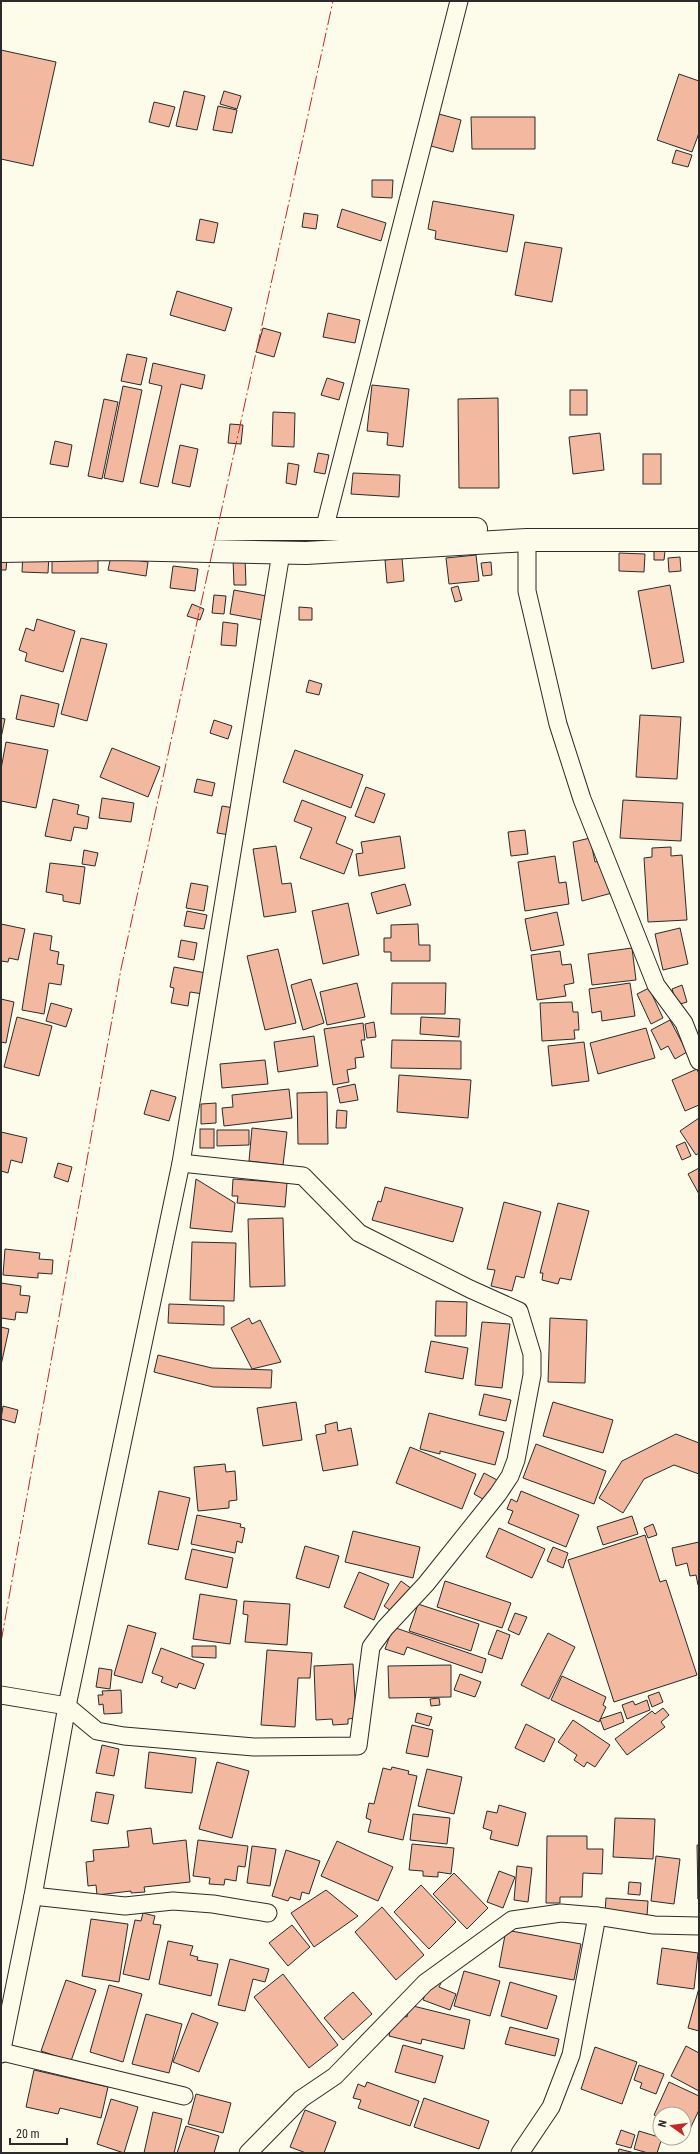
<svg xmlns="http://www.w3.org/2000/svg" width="700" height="2154" viewBox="0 0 700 2154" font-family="'Roboto Condensed',sans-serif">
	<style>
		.building { fill: #f2b8a0; stroke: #2b2b2b }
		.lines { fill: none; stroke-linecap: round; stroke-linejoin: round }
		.street-casing { stroke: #2b2b2b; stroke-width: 19 }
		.secondary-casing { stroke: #2b2b2b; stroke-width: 24 }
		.street { stroke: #fdfbea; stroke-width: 17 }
		.secondary { stroke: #fdfbea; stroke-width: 22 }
		.power { stroke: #c62828; stroke-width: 1; stroke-dasharray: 14 3 2 3; stroke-linecap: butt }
	</style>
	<rect width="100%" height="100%" fill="#fdfbea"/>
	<g class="building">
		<polygon points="1,50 56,62 33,166 1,159"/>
		<polygon points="679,74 699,81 699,133 692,152 657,140"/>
		<polygon points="184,91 205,96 197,130 176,126"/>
		<polygon points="224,91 241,96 237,109 220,104"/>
		<polygon points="154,102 175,107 169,127 149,122"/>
		<polygon points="218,106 237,110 232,133 213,130"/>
		<polygon points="439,114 461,120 453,152 431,146"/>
		<polygon points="471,117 535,117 535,149 472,149"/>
		<polygon points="676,150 692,155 688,167 672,163"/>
		<polygon points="372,180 393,180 392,198 372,197"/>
		<polygon points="433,201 514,215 507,252 435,239 436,231 428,229"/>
		<polygon points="342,209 386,223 381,241 337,227"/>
		<polygon points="304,213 318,215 316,229 302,227"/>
		<polygon points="200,219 218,223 214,243 196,240"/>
		<polygon points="525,242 562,248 552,302 515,295"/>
		<polygon points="177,291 232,308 225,331 170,315"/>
		<polygon points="328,313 360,320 355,343 323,337"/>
		<polygon points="263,328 281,333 274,357 256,352"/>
		<polygon points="127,354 147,358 141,385 121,381"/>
		<polygon points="153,363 205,375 202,389 181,384 158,487 140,483 162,386 149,383"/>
		<polygon points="327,378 344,383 339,400 321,395"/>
		<polygon points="372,385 409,389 403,447 387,445 388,433 367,431"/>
		<polygon points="123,386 142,390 123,482 104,478"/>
		<rect x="570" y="390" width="17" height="25"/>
		<polygon points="498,398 499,488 459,488 458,399"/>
		<polygon points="104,399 118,402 102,479 88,476"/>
		<polygon points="273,412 295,413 294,447 272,446"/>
		<polygon points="230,424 243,425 241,444 228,443"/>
		<polygon points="600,433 604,470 573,474 569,437"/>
		<polygon points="55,441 72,445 68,467 50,464"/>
		<polygon points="180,445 198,449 190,487 172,483"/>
		<polygon points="318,453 329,455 325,474 314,472"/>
		<rect x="643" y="454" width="18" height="30"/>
		<polygon points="288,463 299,465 296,485 286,483"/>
		<polygon points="353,473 400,475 399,497 351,494"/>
		<polygon points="654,551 665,551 664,560 654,560"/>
		<polygon points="52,552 98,553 98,573 52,573"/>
		<polygon points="23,553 49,554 48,573 22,572"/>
		<polygon points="619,553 645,554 644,572 619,571"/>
		<polygon points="476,555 479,581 449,584 446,558"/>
		<polygon points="111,556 148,562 146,576 108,570"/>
		<polygon points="680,557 681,571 669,572 668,558"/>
		<polygon points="1,558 7,558 6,570 1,570"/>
		<polygon points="245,558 246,585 234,585 233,559"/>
		<polygon points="402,558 404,581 387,583 385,560"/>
		<polygon points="491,562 492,575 483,576 481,563"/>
		<polygon points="173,566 198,569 195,591 170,588"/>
		<polygon points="670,585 684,662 652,669 638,591"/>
		<polygon points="458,586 462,600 455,602 451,588"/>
		<polygon points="234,590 272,597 268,621 230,614"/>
		<polygon points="214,595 226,596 224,614 212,613"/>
		<polygon points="192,604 204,609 200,620 187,616"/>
		<polygon points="299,607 312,608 312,620 299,620"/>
		<polygon points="37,619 75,631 63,672 25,661 27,653 19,650 26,628 34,631"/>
		<polygon points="223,622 238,624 236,646 221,645"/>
		<polygon points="81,638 107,644 87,721 61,714"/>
		<polygon points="309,680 322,684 319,695 306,692"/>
		<polygon points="21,695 59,704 54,727 16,719"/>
		<polygon points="640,715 681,717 677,779 636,777"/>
		<polygon points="1,718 5,719 1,738"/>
		<polygon points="214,720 232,726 228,739 210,733"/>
		<polygon points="6,742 48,750 36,808 1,801 1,769"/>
		<polygon points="112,748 160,767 148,797 100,777"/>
		<polygon points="295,750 363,775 351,808 283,782"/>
		<polygon points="197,779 215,783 212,796 194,792"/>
		<polygon points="366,787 385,794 374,823 355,816"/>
		<polygon points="102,798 134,803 131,822 99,818"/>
		<polygon points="53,799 79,805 77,814 89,817 87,829 74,827 71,841 45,836"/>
		<polygon points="302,800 346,817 336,843 353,850 344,874 300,858 312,828 294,821"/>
		<polygon points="623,800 683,803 681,841 620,838"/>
		<polygon points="222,806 234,808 230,835 217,833"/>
		<polygon points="525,830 528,854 511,856 508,832"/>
		<polygon points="400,836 405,868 359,876 356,854 363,853 361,842"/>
		<polygon points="590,838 595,862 604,860 612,893 582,901 573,842"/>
		<polygon points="276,846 282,884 291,883 296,912 264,917 253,849"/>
		<polygon points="671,847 671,856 682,855 687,920 648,922 644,858 652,857 652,848"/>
		<polygon points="84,850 98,853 95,866 82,864"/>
		<polygon points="555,856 559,883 566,882 569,904 525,911 518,862"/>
		<polygon points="50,863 85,867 80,904 63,901 63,895 46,892"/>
		<polygon points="191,883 208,886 204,911 186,908"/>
		<polygon points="405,884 411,905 377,914 371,893"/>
		<polygon points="348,903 359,955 323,964 312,911"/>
		<polygon points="187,911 207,915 204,929 184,926"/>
		<polygon points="557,912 564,945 531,951 525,919"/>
		<polygon points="1,924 25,929 18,960 9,958 8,962 1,961"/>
		<polygon points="418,924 419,945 430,945 430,961 391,961 391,952 384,952 384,938 391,938 391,925"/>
		<polygon points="680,928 688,964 663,970 655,934"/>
		<polygon points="34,933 52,936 50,950 59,952 57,964 64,965 61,985 49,983 44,1014 22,1010"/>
		<polygon points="181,940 197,943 194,960 178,957"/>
		<polygon points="632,948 636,980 592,985 588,954"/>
		<polygon points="278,949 296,1023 265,1030 247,956"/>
		<polygon points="560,951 562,965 571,964 574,983 564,985 566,996 537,1000 531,955"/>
		<polygon points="174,967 206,973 203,994 190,992 188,1006 171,1003 174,988 170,987"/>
		<polygon points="311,979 324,1023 303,1030 291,985"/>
		<polygon points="357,983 365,1017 327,1025 320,992"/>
		<polygon points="392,983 446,983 445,1014 391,1014"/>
		<polygon points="630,983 635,1016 602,1021 601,1011 592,1013 589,989"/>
		<polygon points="682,985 687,1002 677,1005 672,989"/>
		<polygon points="649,988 663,1018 651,1024 637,994"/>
		<polygon points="1,999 14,1002 6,1043 1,1042"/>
		<polygon points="572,1002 573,1012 578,1012 579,1030 574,1030 575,1039 542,1041 540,1003"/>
		<polygon points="51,1003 72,1009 66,1027 46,1021"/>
		<polygon points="17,1017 52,1026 39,1076 4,1067"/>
		<polygon points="421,1017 460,1019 459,1037 420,1034"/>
		<polygon points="670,1020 687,1052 675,1059 668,1046 661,1050 651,1030"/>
		<polygon points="374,1022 376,1037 367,1038 365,1024"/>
		<polygon points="363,1023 365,1040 361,1040 364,1057 355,1058 356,1068 347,1070 349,1082 333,1085 324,1029"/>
		<polygon points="646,1028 655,1058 598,1074 590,1043"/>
		<polygon points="314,1036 318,1066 278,1072 274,1042"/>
		<polygon points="392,1040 461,1041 461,1069 391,1068"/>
		<polygon points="584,1042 589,1081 552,1086 548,1046"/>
		<polygon points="265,1060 268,1084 222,1088 220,1064"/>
		<polygon points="697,1069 699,1074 699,1105 685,1111 672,1080"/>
		<polygon points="399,1075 471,1080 468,1118 397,1112"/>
		<polygon points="355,1084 358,1100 340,1103 337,1088"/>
		<polygon points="289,1089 292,1118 224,1126 222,1108 233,1107 232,1095"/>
		<polygon points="151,1090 176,1097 169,1121 144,1114"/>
		<polygon points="327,1092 328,1144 298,1144 297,1093"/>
		<polygon points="216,1103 216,1123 201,1124 201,1104"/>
		<polygon points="337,1110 347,1111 346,1128 336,1128"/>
		<polygon points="699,1118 699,1153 696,1155 680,1131"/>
		<polygon points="252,1128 287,1132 283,1165 249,1161"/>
		<rect x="200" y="1129" width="14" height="19"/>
		<polygon points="217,1130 249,1130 249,1145 217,1146"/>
		<polygon points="1,1132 27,1138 22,1163 11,1160 8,1173 1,1171"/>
		<polygon points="685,1142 691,1156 682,1160 676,1146"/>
		<polygon points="58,1163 72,1167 68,1182 54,1177"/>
		<polygon points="699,1168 699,1194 688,1174"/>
		<polygon points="196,1179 235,1203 232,1232 190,1228"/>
		<polygon points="233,1179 287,1183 285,1207 237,1203 238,1196 232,1196"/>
		<polygon points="385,1187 463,1208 453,1242 372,1220 378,1201 381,1202"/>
		<polygon points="504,1202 541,1212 524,1278 516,1276 512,1291 491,1286 495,1270 487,1269"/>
		<polygon points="558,1203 589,1211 571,1280 560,1278 558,1284 542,1280 543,1273 540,1273"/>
		<polygon points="283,1218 285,1286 250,1287 248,1219"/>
		<polygon points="192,1242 236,1243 234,1301 190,1300"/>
		<polygon points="5,1249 40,1253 39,1259 53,1260 52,1274 38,1273 38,1278 3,1275"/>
		<polygon points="1,1283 21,1286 20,1295 30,1296 27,1313 16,1312 15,1320 1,1318"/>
		<polygon points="436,1301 467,1302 466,1336 435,1336"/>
		<polygon points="169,1304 224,1306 224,1325 168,1323"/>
		<polygon points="249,1318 252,1324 260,1320 281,1362 252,1369 231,1328"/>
		<polygon points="550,1318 587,1320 585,1383 548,1382"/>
		<polygon points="482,1322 510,1324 502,1388 475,1385"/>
		<polygon points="1,1327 9,1329 1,1365"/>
		<polygon points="431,1341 468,1348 463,1379 425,1372"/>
		<polygon points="158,1355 212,1368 272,1370 271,1388 213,1387 154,1372"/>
		<polygon points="484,1394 511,1400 506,1421 479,1415"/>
		<polygon points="296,1402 302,1440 263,1446 257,1408"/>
		<polygon points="553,1402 613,1420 603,1453 543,1436"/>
		<polygon points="3,1406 18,1410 15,1423 1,1419"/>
		<polygon points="429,1413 504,1432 495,1465 440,1451 440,1454 420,1449"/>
		<polygon points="337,1422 338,1431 351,1428 358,1465 323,1471 316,1435 326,1433 325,1425"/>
		<polygon points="676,1434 699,1443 699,1474 674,1465 644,1479 623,1513 599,1498 622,1461"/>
		<polygon points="536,1444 606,1471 594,1504 523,1478"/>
		<polygon points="410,1447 476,1474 462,1509 396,1483"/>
		<polygon points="225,1464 226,1472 235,1471 237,1500 229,1501 229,1508 198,1511 194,1467"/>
		<polygon points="484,1473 499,1481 488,1502 474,1494"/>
		<polygon points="159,1491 190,1498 178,1550 148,1544"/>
		<polygon points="521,1491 579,1515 566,1547 508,1523 513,1511 507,1509 511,1499 517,1502"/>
		<polygon points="197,1515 241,1524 240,1527 245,1528 242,1543 237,1541 235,1553 191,1544"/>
		<polygon points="632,1516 638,1534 603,1545 597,1527"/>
		<polygon points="653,1524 657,1535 648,1538 644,1528"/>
		<polygon points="499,1528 545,1549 532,1578 486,1557"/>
		<polygon points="353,1531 420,1547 413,1578 345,1562"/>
		<polygon points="645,1535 660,1582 666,1580 697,1675 614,1702 568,1560"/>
		<polygon points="699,1542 699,1584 698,1585 696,1575 690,1576 687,1563 676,1566 672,1548"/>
		<polygon points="305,1546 339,1556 329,1588 296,1578"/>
		<polygon points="553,1547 568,1553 563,1568 547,1561"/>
		<polygon points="192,1549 233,1558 227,1588 185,1579"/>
		<polygon points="359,1572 389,1584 374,1620 344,1607"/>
		<polygon points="401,1581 412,1589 395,1614 384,1606"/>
		<polygon points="445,1581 511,1603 502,1628 437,1607"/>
		<polygon points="200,1594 237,1600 230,1644 193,1639"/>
		<polygon points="244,1601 290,1604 287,1645 245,1642 248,1615 243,1614"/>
		<polygon points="418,1604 479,1624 471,1651 409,1631"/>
		<polygon points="515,1613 527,1617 519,1635 508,1630"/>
		<polygon points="128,1625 156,1633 142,1683 114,1675"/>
		<polygon points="393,1627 486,1659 482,1673 407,1647 404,1655 385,1649"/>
		<polygon points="497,1630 510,1635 502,1659 488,1654"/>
		<polygon points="548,1633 575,1647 549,1699 521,1685"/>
		<polygon points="192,1646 216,1646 216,1658 192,1657"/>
		<polygon points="161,1648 204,1664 195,1689 179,1683 177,1688 161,1682 163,1677 152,1673"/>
		<polygon points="267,1650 312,1653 310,1678 298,1678 295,1727 261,1725"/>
		<polygon points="353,1664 356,1718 348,1719 348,1724 333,1725 332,1719 316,1720 314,1666"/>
		<polygon points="451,1665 451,1697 389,1698 388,1666"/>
		<polygon points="99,1668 112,1670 110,1689 96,1687"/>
		<polygon points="460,1674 481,1682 475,1697 454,1690"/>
		<polygon points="562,1676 606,1697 603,1705 606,1707 599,1722 551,1700"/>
		<polygon points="121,1690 122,1713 104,1714 103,1704 99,1705 98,1695 103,1695 102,1691"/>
		<polygon points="659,1692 663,1702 652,1707 648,1696"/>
		<polygon points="439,1698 440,1705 431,1706 430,1699"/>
		<polygon points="647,1700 650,1710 627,1719 622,1705 633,1701 635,1705"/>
		<polygon points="663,1708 669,1715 661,1722 665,1727 627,1755 615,1739 652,1711 655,1714"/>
		<polygon points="621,1712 624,1722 604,1730 600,1719"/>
		<polygon points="417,1713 432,1717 429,1726 415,1722"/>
		<polygon points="573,1720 610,1745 595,1767 587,1762 584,1767 574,1760 577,1755 558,1742"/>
		<polygon points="526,1724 555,1739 544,1762 515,1748"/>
		<polygon points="412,1725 433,1730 428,1757 406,1753"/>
		<polygon points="102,1745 119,1749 114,1776 96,1773"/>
		<polygon points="149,1752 196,1758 192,1793 145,1788"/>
		<polygon points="217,1762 249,1771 232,1838 199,1829"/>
		<polygon points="392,1767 409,1771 408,1774 417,1776 403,1840 368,1832 371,1820 366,1818 369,1803 374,1804 383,1768 391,1770"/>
		<polygon points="427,1769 462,1777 454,1814 418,1806"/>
		<polygon points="96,1792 114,1795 108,1824 91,1821"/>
		<polygon points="499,1805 526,1813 518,1846 490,1839 492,1831 483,1828 487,1811 497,1813"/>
		<polygon points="413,1814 450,1818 447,1844 410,1840"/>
		<polygon points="615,1818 655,1819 653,1859 613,1857"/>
		<polygon points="151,1828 153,1844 186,1840 190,1882 144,1887 145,1892 131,1893 131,1891 97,1895 96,1885 88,1886 86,1862 94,1861 93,1850 129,1847 127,1831"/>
		<polygon points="547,1836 587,1836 587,1849 603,1849 602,1874 583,1873 582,1897 560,1897 560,1903 546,1903"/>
		<polygon points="198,1840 248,1846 245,1867 238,1866 236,1881 225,1879 224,1885 209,1884 210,1878 193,1876"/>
		<polygon points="337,1841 393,1867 378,1901 321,1876"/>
		<polygon points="412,1844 454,1848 451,1874 438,1872 438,1877 423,1876 423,1871 409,1870"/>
		<polygon points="697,1845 699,1845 698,1899"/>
		<polygon points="252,1846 276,1849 270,1886 247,1883"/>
		<polygon points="286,1850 320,1861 309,1894 302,1892 300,1900 290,1897 288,1901 272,1896"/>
		<polygon points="656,1856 680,1859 674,1904 651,1901"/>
		<polygon points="517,1866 532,1868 528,1902 514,1900"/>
		<polygon points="499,1871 515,1877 503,1908 487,1902"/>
		<polygon points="454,1873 488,1908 467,1929 433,1894"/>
		<polygon points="629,1882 641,1883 640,1895 628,1894"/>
		<polygon points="421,1885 456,1922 429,1949 394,1912"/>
		<polygon points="326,1890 358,1916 314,1947 291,1913"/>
		<polygon points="606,1898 648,1901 647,1916 605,1913"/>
		<polygon points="382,1907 424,1955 396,1980 355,1932"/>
		<polygon points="143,1913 155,1916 153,1924 161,1925 149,1980 123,1974 135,1920 141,1921"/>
		<polygon points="91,1919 128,1924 119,1982 82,1976"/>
		<polygon points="292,1925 310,1947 288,1966 269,1943"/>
		<polygon points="506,1930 581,1944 574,1980 499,1967"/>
		<polygon points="168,1941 193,1946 190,1955 198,1957 197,1960 218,1964 211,1996 159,1984"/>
		<polygon points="662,1948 698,1953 694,1989 657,1984"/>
		<polygon points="230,1959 269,1969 265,1982 253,1979 245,2011 218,2005"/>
		<polygon points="464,1971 500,1981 490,2016 454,2006"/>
		<polygon points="283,1974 338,2045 309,2068 254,1997"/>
		<polygon points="431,1979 441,1983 439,1987 456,1994 450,2010 423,2000"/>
		<polygon points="66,1980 96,1990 71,2061 41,2051"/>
		<polygon points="510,1982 557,1996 547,2029 501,2016"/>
		<polygon points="109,1985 142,1994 123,2062 90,2052"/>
		<polygon points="699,1988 699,2031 688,2028"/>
		<polygon points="353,1992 372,2014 343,2040 324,2018"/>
		<polygon points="409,2005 470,2020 464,2049 422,2039 421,2044 389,2036 394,2014 407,2017"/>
		<polygon points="192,2013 218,2023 199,2072 173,2062"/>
		<polygon points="146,2014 182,2024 169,2073 132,2064"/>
		<polygon points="510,2027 559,2039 555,2056 505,2044"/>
		<polygon points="403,2045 443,2056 435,2083 395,2072"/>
		<polygon points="686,2046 699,2053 699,2091 671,2076"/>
		<polygon points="595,2047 637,2062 622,2104 581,2089"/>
		<polygon points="639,2065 664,2074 656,2094 640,2088 642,2083 634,2080"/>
		<polygon points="34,2070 108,2087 101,2118 60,2108 58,2114 26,2107"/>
		<polygon points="367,2082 419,2101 410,2126 358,2108 361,2100 353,2098 358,2084 365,2087"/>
		<polygon points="669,2082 699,2096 699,2110 689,2131 684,2129 684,2114 660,2114 660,2118 654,2115"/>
		<polygon points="196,2094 231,2103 223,2133 188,2124"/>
		<polygon points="424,2098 489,2121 479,2149 414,2127"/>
		<polygon points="111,2099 138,2107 124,2153 97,2144"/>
		<polygon points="305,2110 336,2122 324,2153 306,2153 290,2147"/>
		<polygon points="153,2112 182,2119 174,2153 144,2153"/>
		<polygon points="186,2126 219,2136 214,2153 177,2153"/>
		<polygon points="621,2130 635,2135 631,2148 616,2144"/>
		<polygon points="639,2131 662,2138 657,2153 648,2153 634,2149"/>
		<polygon points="619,2149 635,2153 618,2153"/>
	</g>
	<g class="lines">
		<g class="street-casing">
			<g id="street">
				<polyline points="324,530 459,1"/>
				<polyline points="527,540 527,591 558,724 582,799 656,985 684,1023 699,1061"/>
				<polyline points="1,1695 67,1706 97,1731 124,1736 254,1747 358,1746 371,1647 385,1628 426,1584 498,1494 510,1476 516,1460 532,1375 532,1354 519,1311 470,1289 359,1233 303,1176 181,1163"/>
				<polyline points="33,1896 125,1906 173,1901 213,1904 268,1913"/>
				<polyline points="2,2052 184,2096"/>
				<polyline points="1,2054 33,1896 67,1706 181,1163 281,553"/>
				<polyline points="248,2153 301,2099 335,2076 425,1983 512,1920 561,1913 597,1916 654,1925 699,1926"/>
				<polyline points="520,2153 551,2107 571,2055 597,1916"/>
			</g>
		</g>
		<g class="secondary-casing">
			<g id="secondary">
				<polyline points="1,529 476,529"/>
				<polyline points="1,551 115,549 306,553 527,540 699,540"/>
			</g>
		</g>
		<use href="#street" class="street"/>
		<use href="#secondary" class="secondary"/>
		<polyline class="power" points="1,1642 121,969 333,1"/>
	</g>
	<rect width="700" height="2154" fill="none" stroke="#2b2b2b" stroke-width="4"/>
	<g transform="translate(672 2126) rotate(284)"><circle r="19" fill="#fdfbea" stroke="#a9a89e"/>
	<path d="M0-3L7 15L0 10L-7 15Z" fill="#c62828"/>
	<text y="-6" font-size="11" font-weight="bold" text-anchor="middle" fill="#2b2b2b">N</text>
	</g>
	<path d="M10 2138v6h57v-6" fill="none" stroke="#2b2b2b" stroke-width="2"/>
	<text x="16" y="2138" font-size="12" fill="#2b2b2b" stroke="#fdfbea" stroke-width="3" paint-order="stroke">20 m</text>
</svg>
